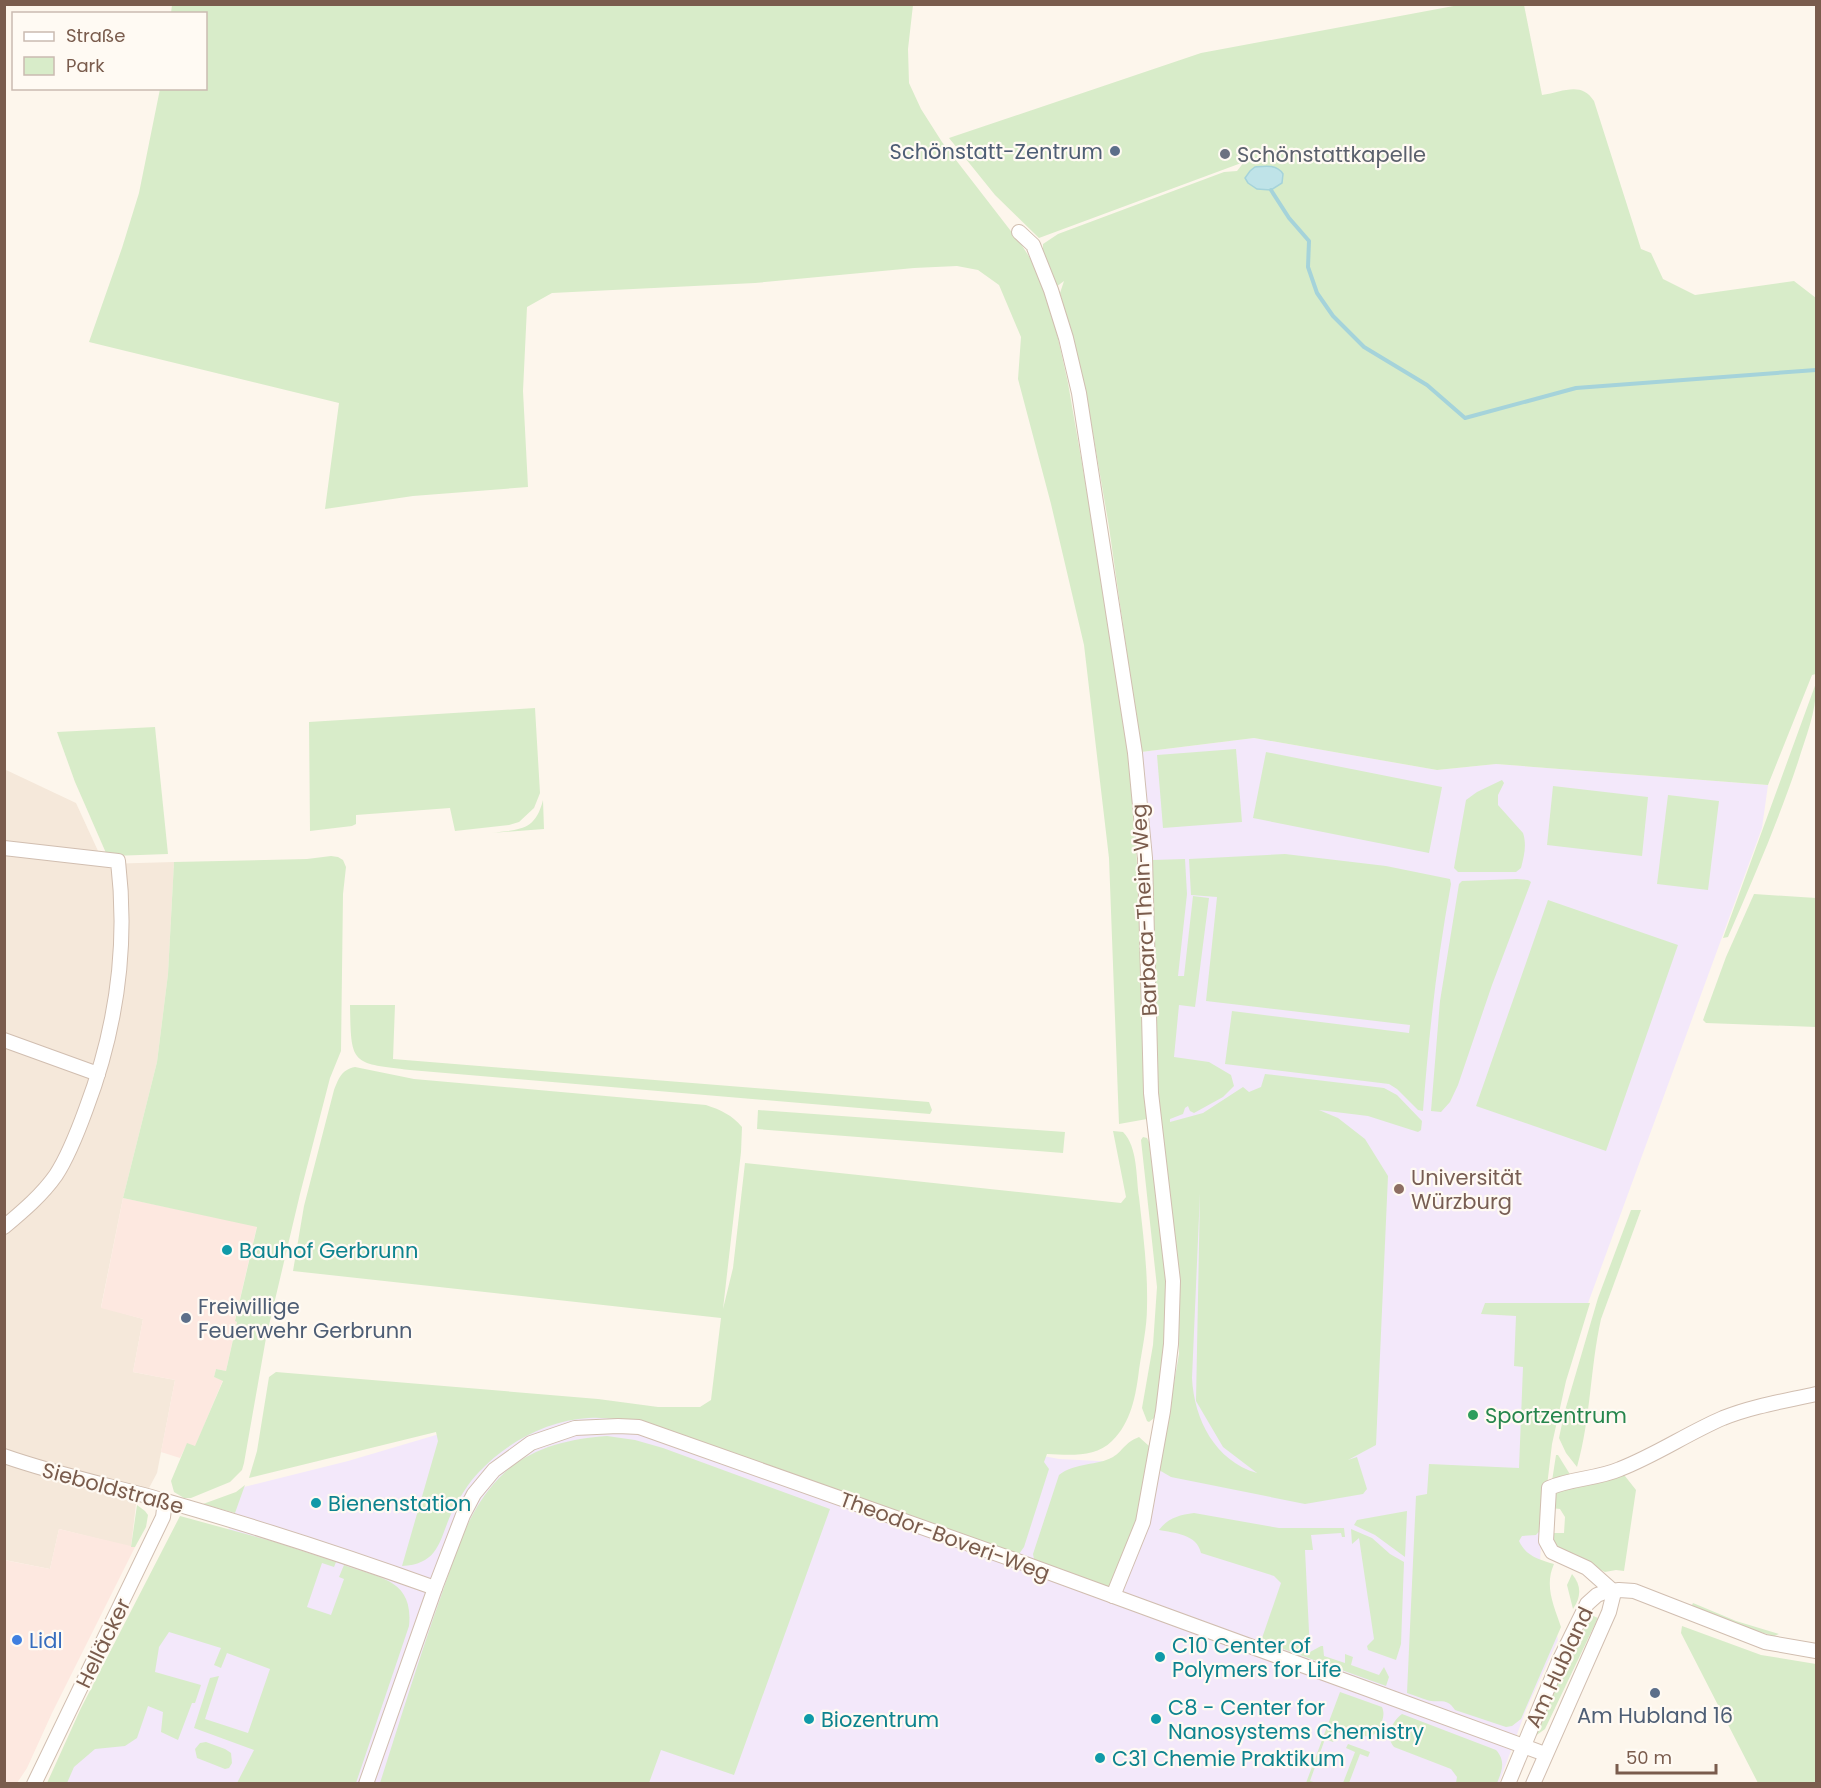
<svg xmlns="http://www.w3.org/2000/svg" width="1821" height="1788" viewBox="0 0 1821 1788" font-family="Poppins,sans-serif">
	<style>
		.residential { fill: #f5e8da }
		.commercial { fill: #fde8e0 }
		.education { fill: #f3e8fa }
		.green { fill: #d8ecc9; fill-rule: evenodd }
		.water { fill: #bfe3e8; stroke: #a5d3da; stroke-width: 1.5 }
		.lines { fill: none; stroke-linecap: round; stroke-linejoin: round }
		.stream { stroke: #a5d3da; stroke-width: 4 }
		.street-casing { stroke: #d1beb0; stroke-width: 16 }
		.street { stroke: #fff; stroke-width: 14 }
		.service-dot { fill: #5c6f8a; stroke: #fffaf3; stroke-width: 2 }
		.worship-dot { fill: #6b7280; stroke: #fffaf3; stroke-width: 2 }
		.education-dot { fill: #8d6e63; stroke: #fffaf3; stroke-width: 2 }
		.culture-dot { fill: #0f9aa8; stroke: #fffaf3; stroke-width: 2 }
		.leisure-dot { fill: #2e9e5b; stroke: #fffaf3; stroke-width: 2 }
		.shop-dot { fill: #3f7fe0; stroke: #fffaf3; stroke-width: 2 }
		.labels { text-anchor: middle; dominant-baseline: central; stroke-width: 4.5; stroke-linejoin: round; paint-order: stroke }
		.service-label { font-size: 21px; fill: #4e5e75; stroke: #fffaf3; text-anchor: end }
		.worship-label { font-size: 21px; fill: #5b616d; stroke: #fffaf3; text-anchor: start }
		.street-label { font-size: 21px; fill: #7a5c4d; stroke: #fffaf3 }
		.education-label { font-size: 21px; fill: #785e54; stroke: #fffaf3; text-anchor: start }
		.culture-label { font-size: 21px; fill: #0d838f; stroke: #fffaf3; text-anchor: start }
		.leisure-label { font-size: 21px; fill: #27864d; stroke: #fffaf3; text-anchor: start }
		.shop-label { font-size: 21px; fill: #366cbe; stroke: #fffaf3; text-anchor: start }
	</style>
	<rect width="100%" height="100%" fill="#fdf6ec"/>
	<polygon class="residential" points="4,769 76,803 104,864 174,862 168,974 157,1062 123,1198 101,1307 143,1319 133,1372 175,1380 157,1473 149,1488 138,1487 131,1547 59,1529 50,1569 5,1560"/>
	<g class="commercial">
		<polygon points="123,1198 257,1226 235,1320 237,1321 226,1371 216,1369 214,1377 223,1380 195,1447 187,1444 180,1458 161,1452 175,1380 133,1372 143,1319 101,1308"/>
		<polygon points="59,1529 135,1547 52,1713 27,1768 17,1783 5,1783 4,1560 50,1569"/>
	</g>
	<polygon class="education" points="1254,738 1437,770 1496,764 1768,785 1762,828 1587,1306 1560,1367 1545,1461 1540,1564 1551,1603 1558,1640 1526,1710 1499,1783 53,1784 227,1533 244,1487 348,1461 436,1435 483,1447 573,1408 949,1438 1059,1459 1158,1464 1179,1354 1178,1276 1158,1103 1152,857 1141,752"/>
	<g class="green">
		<polygon points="172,5 913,5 908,49 909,83 921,109 942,142 1021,244 1037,269 1055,325 1068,383 1098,556 1130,757 1136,841 1147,1119 1119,1124 1109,858 1084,645 1051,504 1018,379 1021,337 999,285 978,270 957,266 914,268 755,283 552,293 527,307 523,391 528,487 413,496 325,509 339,403 89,342 122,248 139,193 160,89 206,88 206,14 171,13"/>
		<path d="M1459 5H1524L1542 95C1563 92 1581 81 1594 101L1641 249 1651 253 1663 279 1695 295 1794 281 1816 298V674L1812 675 1768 785 1496 764 1437 770 1254 738 1141 752 1109 527 1085 387 1060 293 1064 281 1056 287 1043 252V244L1058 234 1224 172 1237 171 1244 162 1039 238 995 195 949 138 1201 53Z"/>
		<path d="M1816 683C1817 711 1806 736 1798 762 1778 822 1753 879 1728 937L1723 938Z"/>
		<polygon points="535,708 540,793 534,808 519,822 509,825 455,831 450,808 356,815 356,824 352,826 310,831 309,722"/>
		<polygon points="155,727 168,854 112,856 106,853 75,782 57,732"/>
		<polygon points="1236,749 1242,822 1163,828 1157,755"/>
		<polygon points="1266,752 1442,787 1429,853 1253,818"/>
		<path d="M1502 780 1504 783 1498 795V805L1523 833C1527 845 1524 856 1521 868L1516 872H1458L1454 868 1455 862 1466 800 1477 792Z"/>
		<polygon points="1553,786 1648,797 1642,856 1547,845"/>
		<polygon points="1668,795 1719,801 1708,890 1657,884"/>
		<path d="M543 800 544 829 491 833C519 829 535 832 543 800Z"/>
		<path d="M1285 854 1386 866 1450 879 1451 884C1437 959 1429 1034 1423 1111L1418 1110 1397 1089 1389 1084 1225 1064 1232 1011 1409 1033 1410 1025 1206 1001 1217 897 1191 895 1189 859Z"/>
		<polygon points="331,856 338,857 343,860 346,867 343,894 341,1051 330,1078 300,1194 266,1338 244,1463 242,1470 230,1482 191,1498 184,1498 174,1492 171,1481 187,1443 195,1446 223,1381 214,1377 216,1369 226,1371 237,1322 235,1321 257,1227 123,1198 157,1062 168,974 174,862 307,859"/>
		<path d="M1185 859 1187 894 1178 976H1184L1193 896 1209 898 1195 1007 1179 1005 1174 1057 1209 1062 1231 1075 1234 1086 1223 1097 1194 1113 1190 1111 1188 1106 1185 1108 1183 1114 1170 1119V1122L1203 1113 1243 1087 1249 1092 1261 1087 1265 1074 1384 1088 1397 1095 1422 1121 1421 1130 1418 1132 1368 1116 1319 1110 1338 1118 1365 1139 1388 1176 1376 1445 1348 1460 1357 1457 1367 1489 1363 1494 1305 1504 1171 1477 1159 1470 1179 1354 1178 1276 1158 1103 1152 860ZM1200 1193 1196 1401 1223 1447 1257 1473C1215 1461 1194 1419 1192 1378Z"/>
		<polygon points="1517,879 1528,880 1531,882 1492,985 1458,1085 1450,1102 1441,1112 1431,1111 1440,1001 1459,884 1462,881"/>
		<polygon points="1754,894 1816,898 1816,1027 1706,1023 1703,1020 1726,957"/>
		<polygon points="1548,900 1678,945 1606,1151 1476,1106"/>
		<path d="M350 1005H395L393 1059 929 1102 932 1110 930 1114 410 1070C351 1063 351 1065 350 1005Z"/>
		<path d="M355 1067 414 1079 706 1105C721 1110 732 1115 742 1127L741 1152 723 1309 733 1268 745 1163 1121 1203 1126 1197 1113 1131 1123 1132C1138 1147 1136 1178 1139 1197 1143 1234 1148 1270 1147 1307 1147 1328 1142 1349 1139 1370 1136 1395 1131 1423 1112 1441 1095 1458 1069 1455 1047 1454L1044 1462 1049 1469 1024 1547 1019 1554 1013 1556 635 1421C620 1420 604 1417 589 1418 548 1420 507 1442 479 1472 469 1482 460 1497 453 1510 439 1538 441 1564 402 1566L438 1441 436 1432 249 1478 257 1451 269 1377 276 1372 598 1399 658 1407H700L711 1400 721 1318 293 1271 304 1206 334 1090C339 1078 341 1070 355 1067Z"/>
		<polygon points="758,1110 1065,1132 1063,1153 757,1129"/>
		<path d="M1143 1137 1147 1138 1149 1142C1155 1193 1165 1243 1166 1294 1167 1336 1162 1377 1154 1418L1149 1422 1147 1421 1142 1408 1153 1345 1157 1287 1141 1140Z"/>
		<path d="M1631 1210H1641L1601 1319C1590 1368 1591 1418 1577 1467L1566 1453 1559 1438 1564 1414 1598 1298Z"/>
		<path d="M1485 1303H1590L1566 1381 1552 1444 1542 1528 1536 1535 1522 1536 1519 1541C1526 1556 1538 1559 1554 1564 1544 1586 1554 1606 1561 1627L1521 1719 1512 1726 1506 1727 1455 1710C1446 1696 1439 1704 1427 1700 1420 1698 1414 1695 1407 1693L1416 1496 1427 1494 1429 1464 1519 1468 1523 1367 1514 1366 1516 1316 1481 1314Z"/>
		<path d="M607 1436 635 1440 663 1448 830 1509 734 1775 661 1750 649 1783H380C400 1721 419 1658 441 1596 456 1554 467 1511 499 1478 528 1448 567 1439 607 1436Z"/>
		<path d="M1139 1437 1149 1446 1137 1519 1111 1586 1106 1587 1038 1564 1034 1559 1033 1554 1059 1475C1076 1462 1097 1466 1113 1457 1123 1451 1124 1443 1139 1437Z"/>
		<polygon points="1556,1455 1558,1455 1571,1476 1552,1481"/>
		<polygon points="1621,1471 1636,1490 1624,1571 1616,1570 1605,1572 1555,1546 1550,1533 1564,1533 1565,1517 1560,1509 1551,1508 1554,1492"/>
		<polygon points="245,1485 235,1513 203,1504 236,1492"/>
		<polygon points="137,1505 145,1511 148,1515 146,1527 135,1547 131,1547"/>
		<polygon points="1407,1511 1405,1557 1375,1535 1354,1525 1357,1520"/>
		<path d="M1194 1513 1279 1528H1344L1345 1537H1342L1341 1533 1311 1535 1313 1550H1305L1310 1652 1321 1646H1323L1324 1656 1345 1663V1654L1353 1657 1351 1665 1379 1675 1384 1667 1389 1677 1386 1686 1261 1641 1281 1583 1274 1576 1201 1553C1197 1534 1174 1533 1159 1530 1168 1518 1179 1515 1194 1513Z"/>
		<path d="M180 1516 275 1542 336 1562 334 1567 322 1563 307 1607 331 1615 344 1579 339 1577 344 1565C379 1578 414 1579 409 1626L356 1783H237L254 1750 194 1728 210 1678 219 1676 205 1719 248 1733 270 1669 227 1653 221 1668 214 1665 221 1648 169 1632 159 1647 155 1672 201 1685 195 1703H192L178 1740 161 1732 163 1712 148 1706 137 1738 125 1746 95 1749 74 1767 67 1783H47L81 1708Z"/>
		<polygon points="1351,1529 1372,1538 1390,1554 1404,1562 1401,1644 1396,1660 1368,1650 1367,1646 1374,1639 1359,1538 1352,1544"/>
		<path d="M1572 1574C1582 1586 1581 1597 1573 1609L1567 1585Z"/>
		<polygon points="1693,1603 1736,1621 1779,1634 1774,1636 1740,1626 1698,1609 1692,1605"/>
		<polygon points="1591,1615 1598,1618 1596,1622 1545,1729 1534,1737 1547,1704"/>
		<polygon points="1682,1626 1761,1655 1816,1664 1816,1783 1758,1783 1681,1633"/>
		<path d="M1340 1692 1382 1707C1385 1714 1383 1719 1380 1726 1371 1748 1353 1727 1338 1733L1333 1742 1325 1739 1310 1781 1317 1783H1306Z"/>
		<path d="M1402 1714 1496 1750C1506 1761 1502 1771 1497 1783H1456L1457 1777 1451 1769 1394 1747C1385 1737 1392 1721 1402 1714Z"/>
		<polygon points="206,1742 225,1749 231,1753 232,1763 229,1768 225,1769 197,1758 195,1749 200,1743"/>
		<polygon points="1348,1744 1370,1752 1368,1757 1360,1754 1349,1783 1343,1783 1355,1752 1346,1748"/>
	</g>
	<path class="water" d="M1255 167C1265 166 1277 164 1283 174L1282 183 1271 190 1257 189 1248 183 1245 178 1250 171Z"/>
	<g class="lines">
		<polyline class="stream" points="1271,190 1289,218 1309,241 1308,267 1317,293 1333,316 1364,347 1427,385 1465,418 1576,388 1816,370"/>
		<g class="street-casing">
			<g id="street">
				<polyline points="1019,232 1033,245 1051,290 1066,338 1079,393 1135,753 1145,858 1151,1093 1173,1281 1171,1344 1163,1411 1143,1522 1113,1596"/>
				<path d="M4 848 118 861C128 945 116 1030 86 1109 78 1131 69 1155 56 1175 42 1195 23 1211 4 1227"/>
				<polyline points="4,1040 98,1074"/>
				<path d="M4 1456C58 1475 112 1486 166 1501 257 1527 346 1556 435 1588"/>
				<path d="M1614 1592 1587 1568 1552 1552 1546 1541 1549 1488C1572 1478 1597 1479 1620 1469 1656 1455 1688 1433 1723 1418 1753 1406 1785 1401 1816 1394"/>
				<polyline points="34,1784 163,1517 165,1501"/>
				<polyline points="366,1784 435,1588 463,1515 474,1494 494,1470 531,1443 575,1428 618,1426 639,1427 1023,1563 1545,1754"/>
				<polyline points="1508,1784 1559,1661 1587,1604 1597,1595 1605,1592 1619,1590 1634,1591 1765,1642 1816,1651"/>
				<polyline points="1533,1784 1609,1612 1614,1592"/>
			</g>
		</g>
		<use href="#street" class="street"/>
	</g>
	<g class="service-dot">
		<circle cx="1115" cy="151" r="6"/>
		<circle cx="186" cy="1318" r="6"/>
		<circle cx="1655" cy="1693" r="6"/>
	</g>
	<circle class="worship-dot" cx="1225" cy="154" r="6"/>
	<circle class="education-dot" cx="1399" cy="1189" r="6"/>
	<g class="culture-dot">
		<circle cx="227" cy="1250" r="6"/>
		<circle cx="316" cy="1503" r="6"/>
		<circle cx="1160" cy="1657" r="6"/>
		<circle cx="809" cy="1719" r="6"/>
		<circle cx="1156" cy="1719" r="6"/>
		<circle cx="1100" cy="1758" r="6"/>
	</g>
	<circle class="leisure-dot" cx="1473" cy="1415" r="6"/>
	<circle class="shop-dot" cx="17" cy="1640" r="6"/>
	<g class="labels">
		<g class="service-label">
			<text x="1103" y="151">Schönstatt-Zentrum</text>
			<text x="198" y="1306" text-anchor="start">Freiwillige<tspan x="198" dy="24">Feuerwehr Gerbrunn</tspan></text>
			<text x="1655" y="1715" text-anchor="middle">Am Hubland 16</text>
		</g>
		<g class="worship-label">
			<text x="1237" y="154">Schönstattkapelle</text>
		</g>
		<g class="street-label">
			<text transform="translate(1144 910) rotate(-93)">Barbara-Thein-Weg</text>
			<text transform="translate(113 1488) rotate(15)">Sieboldstraße</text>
			<text transform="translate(945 1536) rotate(20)">Theodor-Boveri-Weg</text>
			<text transform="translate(103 1643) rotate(-64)">Helläcker</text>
			<text transform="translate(1559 1667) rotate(-65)">Am Hubland</text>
		</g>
		<g class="education-label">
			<text x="1411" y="1177">Universität<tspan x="1411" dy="24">Würzburg</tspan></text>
		</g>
		<g class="culture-label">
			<text x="239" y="1250">Bauhof Gerbrunn</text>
			<text x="328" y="1503">Bienenstation</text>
			<text x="1172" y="1645">C10 Center of<tspan x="1172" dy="24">Polymers for Life</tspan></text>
			<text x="1168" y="1707">C8 - Center for<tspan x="1168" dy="24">Nanosystems Chemistry</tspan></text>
			<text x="821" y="1719">Biozentrum</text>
			<text x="1112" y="1758">C31 Chemie Praktikum</text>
		</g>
		<g class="leisure-label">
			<text x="1485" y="1415">Sportzentrum</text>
		</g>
		<g class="shop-label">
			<text x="29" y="1640">Lidl</text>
		</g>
	</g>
	<rect width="1821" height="1788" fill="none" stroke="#7a5c4d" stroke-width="12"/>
	<rect x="12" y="12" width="195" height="78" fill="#fffaf3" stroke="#cabbb1" stroke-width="1.5"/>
	<rect x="24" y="32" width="30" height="9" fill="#ffffff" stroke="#cabbb1" stroke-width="1.5"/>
	<text x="66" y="42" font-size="18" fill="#7a5c4d">Straße</text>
	<rect x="24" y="57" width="30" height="18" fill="#d8ecc9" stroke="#cabbb1" stroke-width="1.5"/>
	<text x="66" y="72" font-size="18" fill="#7a5c4d">Park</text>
	<path d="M1617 1764v9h99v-9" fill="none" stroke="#7a5c4d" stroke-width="3"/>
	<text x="1626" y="1764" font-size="18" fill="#7a5c4d" stroke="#fffaf3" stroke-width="4.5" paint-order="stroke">50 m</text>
</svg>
